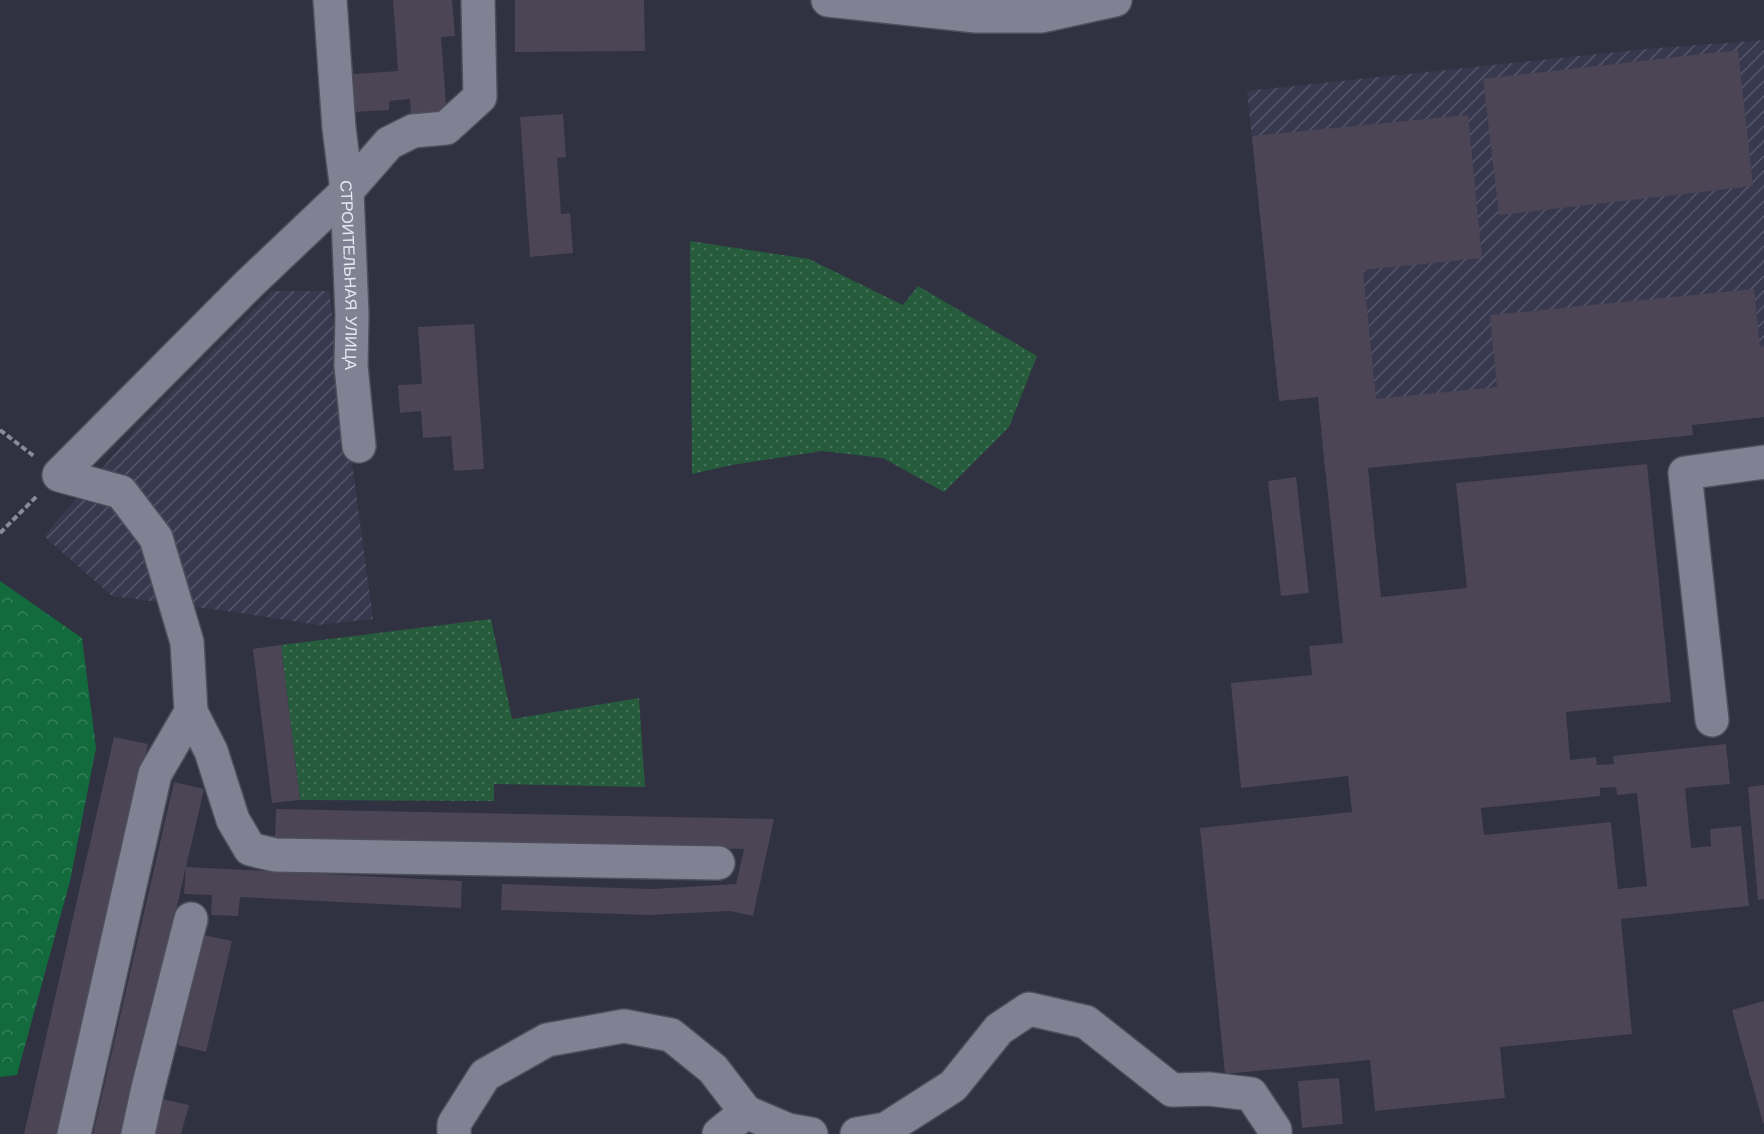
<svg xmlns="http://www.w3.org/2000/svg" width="1764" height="1134" viewBox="0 0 1764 1134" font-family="'Work Sans',sans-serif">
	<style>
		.industrial { fill: url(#industrial-furrows) }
		.forest { fill: url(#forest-crowns) }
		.garden { fill: url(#garden-dots) }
		.building { fill: #4b4555; fill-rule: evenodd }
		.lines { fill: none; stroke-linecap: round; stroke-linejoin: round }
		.minor-casing { stroke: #4e4f5c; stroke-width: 36 }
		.path { stroke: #8a8b98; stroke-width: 4; stroke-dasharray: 6 3; stroke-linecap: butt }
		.minor { stroke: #808294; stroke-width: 33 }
		.labels { text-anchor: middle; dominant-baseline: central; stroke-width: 5; stroke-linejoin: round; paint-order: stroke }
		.street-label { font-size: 16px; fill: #e7e8f2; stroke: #262837 }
	</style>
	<defs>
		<pattern id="industrial-furrows" width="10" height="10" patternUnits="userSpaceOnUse" patternTransform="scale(1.5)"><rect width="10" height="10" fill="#38394f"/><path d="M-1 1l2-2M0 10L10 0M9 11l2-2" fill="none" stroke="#555669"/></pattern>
		<pattern id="forest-crowns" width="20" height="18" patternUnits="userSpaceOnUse" patternTransform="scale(1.5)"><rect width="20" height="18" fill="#126a3d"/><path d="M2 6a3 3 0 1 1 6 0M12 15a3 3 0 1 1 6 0" fill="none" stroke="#347f5a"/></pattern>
		<pattern id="garden-dots" width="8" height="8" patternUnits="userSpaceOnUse" patternTransform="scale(1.5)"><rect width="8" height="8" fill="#265c3c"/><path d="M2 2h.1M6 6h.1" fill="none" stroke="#467359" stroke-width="1.8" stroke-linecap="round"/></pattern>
	</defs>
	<rect width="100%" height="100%" fill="#303141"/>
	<g class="industrial">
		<polygon points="1764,40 1764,417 1692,425 1693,435 1325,472 1318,397 1279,401 1247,91 1645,49"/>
		<polygon points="272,291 329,291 373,619 318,625 234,612 112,596 44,536 143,421"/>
	</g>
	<polygon class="forest" points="0,581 82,638 96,748 70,881 17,1075 0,1077"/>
	<g class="garden">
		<polygon points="690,241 809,259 903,305 918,286 1037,356 1009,427 944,492 883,458 822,451 732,465 692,474"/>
		<polygon points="491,619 512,719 639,698 645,787 494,784 494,801 300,800 281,645"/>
	</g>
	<g class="building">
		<polygon points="393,0 452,0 455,36 441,37 447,117 411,119 410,99 389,101 389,110 355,112 353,74 398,71"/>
		<polygon points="515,0 644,0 645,51 515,52"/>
		<polygon points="1738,50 1753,186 1499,215 1483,79"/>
		<polygon points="563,114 566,157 557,158 561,214 570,213 573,253 530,257 520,117"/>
		<path d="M1468 115 1482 258 1363 270 1376 399 1497 387 1490 315 1754 289 1760 347 1764 346V417L1692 425 1693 435 1368 468 1381 597 1467 588 1456 483 1647 464 1671 702 1566 712 1570 760 1596 757 1597 765 1614 764 1613 756 1726 744 1730 784 1685 788 1691 848 1711 846 1710 829 1741 826 1749 906 1621 919 1632 1034 1500 1047 1505 1098 1375 1111 1370 1060 1225 1074 1200 828 1352 812 1348 776 1241 788 1231 683 1312 675 1309 646 1343 643 1318 397 1279 401 1252 136ZM1616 787 1617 795 1637 793 1647 886 1618 889 1611 822 1484 835 1481 808 1600 796V788Z"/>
		<polygon points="474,324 484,469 454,471 451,436 423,438 421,411 400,413 398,385 422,384 418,327"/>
		<polygon points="1296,477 1309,593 1281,596 1268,481"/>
		<polygon points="281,645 300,800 272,803 253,649"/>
		<polygon points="114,737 148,744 59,1134 24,1134"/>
		<polygon points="174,782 204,789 186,867 462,881 461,908 240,897 238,916 211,915 212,895 184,894 186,867 125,1134 93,1134"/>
		<polygon points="1764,785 1764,899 1758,900 1748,787"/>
		<polygon points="276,809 774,819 753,916 730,911 650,915 501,910 502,884 652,889 736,884 744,849 275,840"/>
		<polygon points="204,935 232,941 206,1052 178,1045"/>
		<polygon points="1764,1001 1764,1123 1763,1123 1732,1010"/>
		<polygon points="1339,1078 1343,1124 1302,1128 1298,1081"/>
		<polygon points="162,1099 189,1105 181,1134 153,1134"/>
	</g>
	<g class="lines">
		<g class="minor-casing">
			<g id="minor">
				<path id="s1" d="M330 0 339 128 347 191 352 315 351 366 359 446"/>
				<polyline points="828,0 976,16 1042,16 1115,0"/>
				<polyline points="191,712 211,751 233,820 250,849 275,855 718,863"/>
				<polyline points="1712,720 1685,473 1764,462"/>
				<polyline points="74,1134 155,774 191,712 187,642 156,538 121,492 59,475 249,284 347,191 389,143 413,131 446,128 480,97 478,0"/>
				<polyline points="138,1134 148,1088 191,919"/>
				<polyline points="454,1134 454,1124 485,1075 547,1040 624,1026 671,1035 713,1069 746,1112"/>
				<polyline points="719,1134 746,1112 788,1130 811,1134"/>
				<polyline points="857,1134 886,1129 953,1086 999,1029 1029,1009 1086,1022 1172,1090 1209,1089 1251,1094 1275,1130 1275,1134"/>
			</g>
		</g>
		<g class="path">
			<polyline points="0,430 35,457"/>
			<polyline points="0,533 38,495"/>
		</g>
		<use href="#minor" class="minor"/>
	</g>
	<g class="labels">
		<g class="street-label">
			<text stroke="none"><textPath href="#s1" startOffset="276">СТРОИТЕЛЬНАЯ УЛИЦА</textPath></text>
		</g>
	</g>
</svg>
